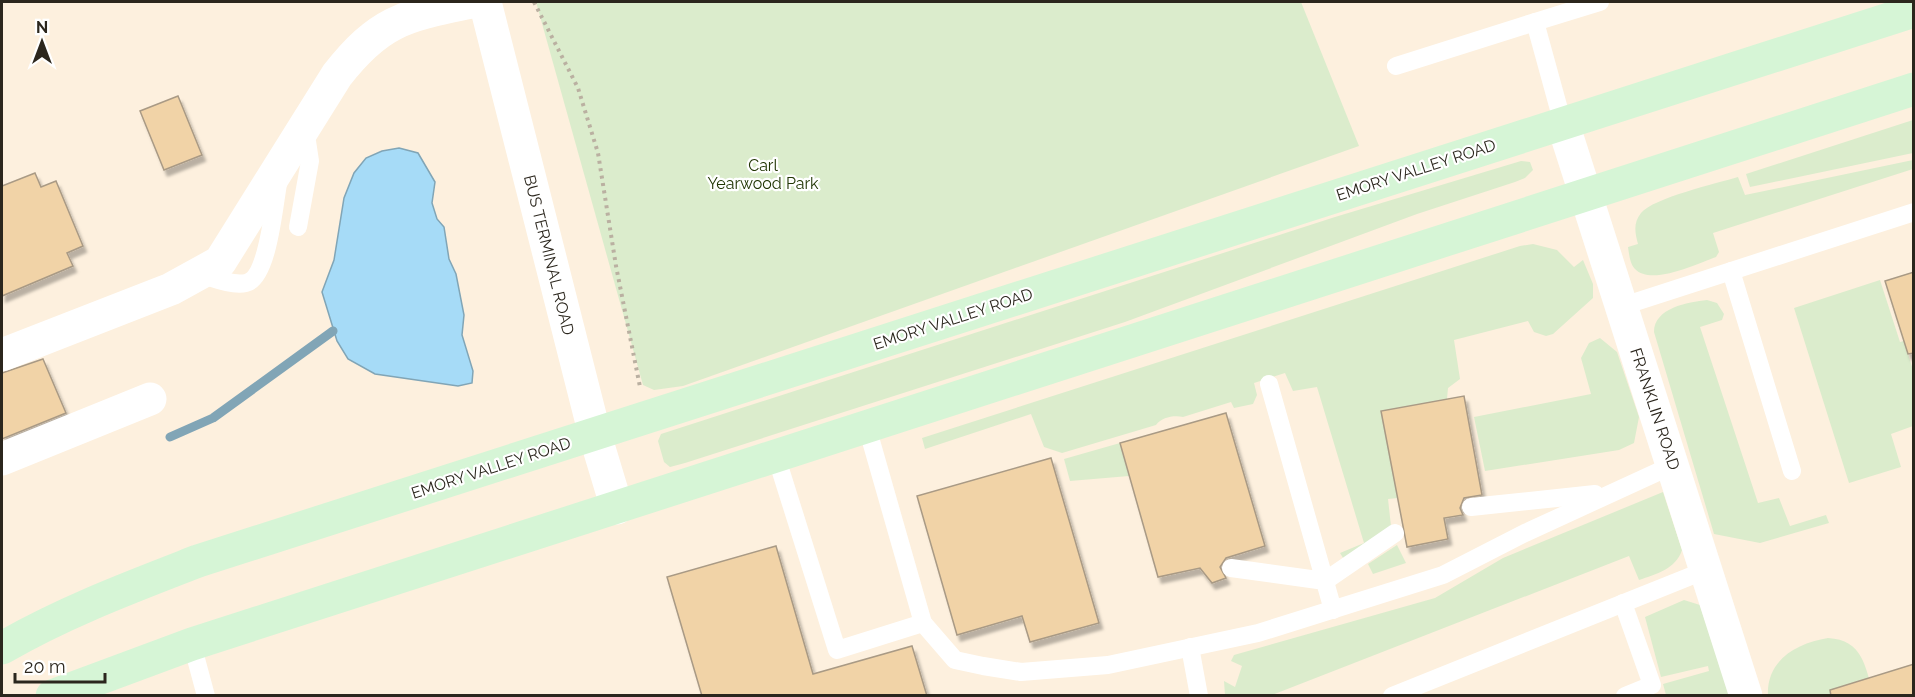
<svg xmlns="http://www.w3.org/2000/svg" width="1915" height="697" viewBox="0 0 1915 697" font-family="Raleway,sans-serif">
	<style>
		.green { fill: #dbeccc }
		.water { fill: #a6dbf7; stroke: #81a5b6; stroke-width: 1.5 }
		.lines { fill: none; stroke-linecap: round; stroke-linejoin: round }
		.stream { stroke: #81a5b6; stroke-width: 9 }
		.building { fill: #f1d3a7; stroke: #a99a85; stroke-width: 1.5; filter: url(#shadow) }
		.path { stroke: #bab0a1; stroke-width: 4; stroke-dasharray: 3 4.5; stroke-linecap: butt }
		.service { stroke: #fff; stroke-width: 18 }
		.minor { stroke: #fff; stroke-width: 33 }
		.tertiary { stroke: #fff; stroke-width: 33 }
		.secondary { stroke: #d6f5d6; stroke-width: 33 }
		.labels { text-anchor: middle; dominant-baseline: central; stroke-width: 4.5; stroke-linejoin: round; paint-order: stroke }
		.park-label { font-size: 16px; fill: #213604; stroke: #fff }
		.street-label { font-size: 16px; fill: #2b261d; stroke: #fff }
	</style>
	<defs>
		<filter id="shadow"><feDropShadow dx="3.5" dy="6" stdDeviation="1.5" flood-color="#0004"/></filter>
	</defs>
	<rect width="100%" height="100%" fill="#fdf0de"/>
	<g class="green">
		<polygon points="536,2 1301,2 1359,146 683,386 654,390 643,385"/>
		<polygon points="1913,120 1913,153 1750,187 1746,174"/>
		<path d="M1913 160V169L1713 233 1719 252 1716 257C1697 264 1651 286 1635 269 1630 264 1629 254 1628 247L1638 244C1635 233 1633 223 1641 213 1653 198 1718 183 1738 177L1745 195Z"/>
		<polygon points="1521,161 1530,162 1533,170 1525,178 1515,182 1417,214 1125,322 685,463 670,467 664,462 658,441 661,434 1335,217"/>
		<path d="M1533 244 1557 250 1574 267 1583 260 1593 284V298L1553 334 1546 336 1534 332 1528 321 1454 340 1460 379 1448 388 1447 399 1381 411 1398 498 1388 499 1391 526 1345 561 1340 553 1364 543 1317 387 1293 391 1285 373 1254 383 1257 395 1253 404 1234 408 1231 402 1183 417C1174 415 1162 417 1156 425L1062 453 1044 447 1031 414 925 449 922 438 1520 246Z"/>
		<polygon points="1880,280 1900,342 1904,341 1913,370 1913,426 1891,434 1901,467 1849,483 1794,308"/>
		<path d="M1707 300 1717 303 1724 314 1722 320 1700 327 1758 503 1779 498 1790 526 1826 515 1829 523 1760 543 1714 534 1654 332C1654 308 1688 302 1707 300Z"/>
		<polygon points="1600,338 1617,352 1639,417 1634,443 1619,450 1485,471 1474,417 1591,394 1581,358 1589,343"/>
		<polygon points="1120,443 1129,476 1070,481 1064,459"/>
		<path d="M1663 492 1682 550C1676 569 1656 574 1639 580L1629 556 1272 695H1225L1224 681 1235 687 1242 666 1231 661 1234 655 1435 598 1503 558Z"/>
		<polygon points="1397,545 1406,563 1373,574 1368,564"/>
		<polygon points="1684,600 1700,605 1729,695 1666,695 1663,684 1709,671 1708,666 1661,677 1645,617"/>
		<path d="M1828 638C1863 640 1865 666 1874 696H1768C1766 660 1797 643 1828 638Z"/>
	</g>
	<polygon class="water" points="399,148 418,153 435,182 432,203 437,219 444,227 449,259 456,274 464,315 462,335 473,371 472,383 458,386 375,374 348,359 337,341 322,292 334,260 344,198 354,173 366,158 382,151"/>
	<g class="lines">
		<polyline class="stream" points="170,437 213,418 333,331"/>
	</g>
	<g class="building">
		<polygon points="178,96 202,155 164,170 140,111"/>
		<polygon points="35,173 41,187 56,181 83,246 67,253 73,266 2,296 2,186"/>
		<polygon points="1914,272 1914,353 1908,354 1885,281"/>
		<polygon points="43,359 66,413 2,439 2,373"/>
		<polygon points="1464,396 1482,495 1464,498 1460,508 1463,515 1444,518 1448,539 1407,547 1381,411"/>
		<polygon points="1226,413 1265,546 1226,558 1220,567 1226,578 1212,583 1200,568 1158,577 1120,443"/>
		<polygon points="1051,458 1099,623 1030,642 1022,616 957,635 917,496"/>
		<polygon points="776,546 813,674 912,646 927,696 702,696 667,577"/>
		<polygon points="1914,664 1914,696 1831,696 1830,690"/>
	</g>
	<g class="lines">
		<polyline class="path" points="534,2 578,88 598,153 616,266 640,387"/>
		<g class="service">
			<polyline points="1396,66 1535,22"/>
			<polyline points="1563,124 1535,22 1600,2"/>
			<polyline points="298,227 310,161 305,128"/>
			<polyline points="1731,271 1792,471"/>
			<path d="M200 274C213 278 232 286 246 283 268 278 274 205 278 184"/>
			<polyline points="1623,306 1914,212"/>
			<polyline points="1269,384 1333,610"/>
			<polyline points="776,456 837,650 923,623 867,427"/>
			<polyline points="1471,507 1595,494"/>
			<polyline points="1231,568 1325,581 1395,533"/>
			<polyline points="1623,603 1652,685 1625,696"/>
			<polyline points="923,623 955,660 983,666 1021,672 1108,665 1258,633 1443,575 1525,533 1673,465"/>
			<polyline points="192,644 206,696"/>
			<polyline points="1190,647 1199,696"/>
			<polyline points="1392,696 1706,570"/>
		</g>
		<g class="minor">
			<polyline points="1563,124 1746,696"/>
			<path d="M2 355 171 289 220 262 337 75C380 20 405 16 471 2"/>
			<polyline points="2,459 150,399"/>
		</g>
		<polyline class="tertiary" points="485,2 595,435 617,508"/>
		<g class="secondary">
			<path d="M2 648C64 612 131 587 198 561L1914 11"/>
			<polyline points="52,696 192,644 1914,89"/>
		</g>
	</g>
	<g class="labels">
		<g class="park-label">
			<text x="763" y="165">Carl<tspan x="763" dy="18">Yearwood Park</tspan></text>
		</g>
		<g class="street-label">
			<text transform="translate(1416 170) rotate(-18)">EMORY VALLEY ROAD</text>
			<text transform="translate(549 255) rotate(76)">BUS TERMINAL ROAD</text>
			<text transform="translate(953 319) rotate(-18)">EMORY VALLEY ROAD</text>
			<text transform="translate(1655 409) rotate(72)">FRANKLIN ROAD</text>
			<text transform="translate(491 468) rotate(-18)">EMORY VALLEY ROAD</text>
		</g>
	</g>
	<rect width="1915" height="697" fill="none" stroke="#2b261d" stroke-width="6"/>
	<g transform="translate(42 42)" stroke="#ffffff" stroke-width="4.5" paint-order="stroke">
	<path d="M0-4.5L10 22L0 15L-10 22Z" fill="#2b261d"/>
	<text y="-9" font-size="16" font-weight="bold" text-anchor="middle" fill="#2b261d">N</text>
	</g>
	<path d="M15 673v9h90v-9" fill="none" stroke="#2b261d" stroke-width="3"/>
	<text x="24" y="673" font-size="18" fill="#2b261d" stroke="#ffffff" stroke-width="4.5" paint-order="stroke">20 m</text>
</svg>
